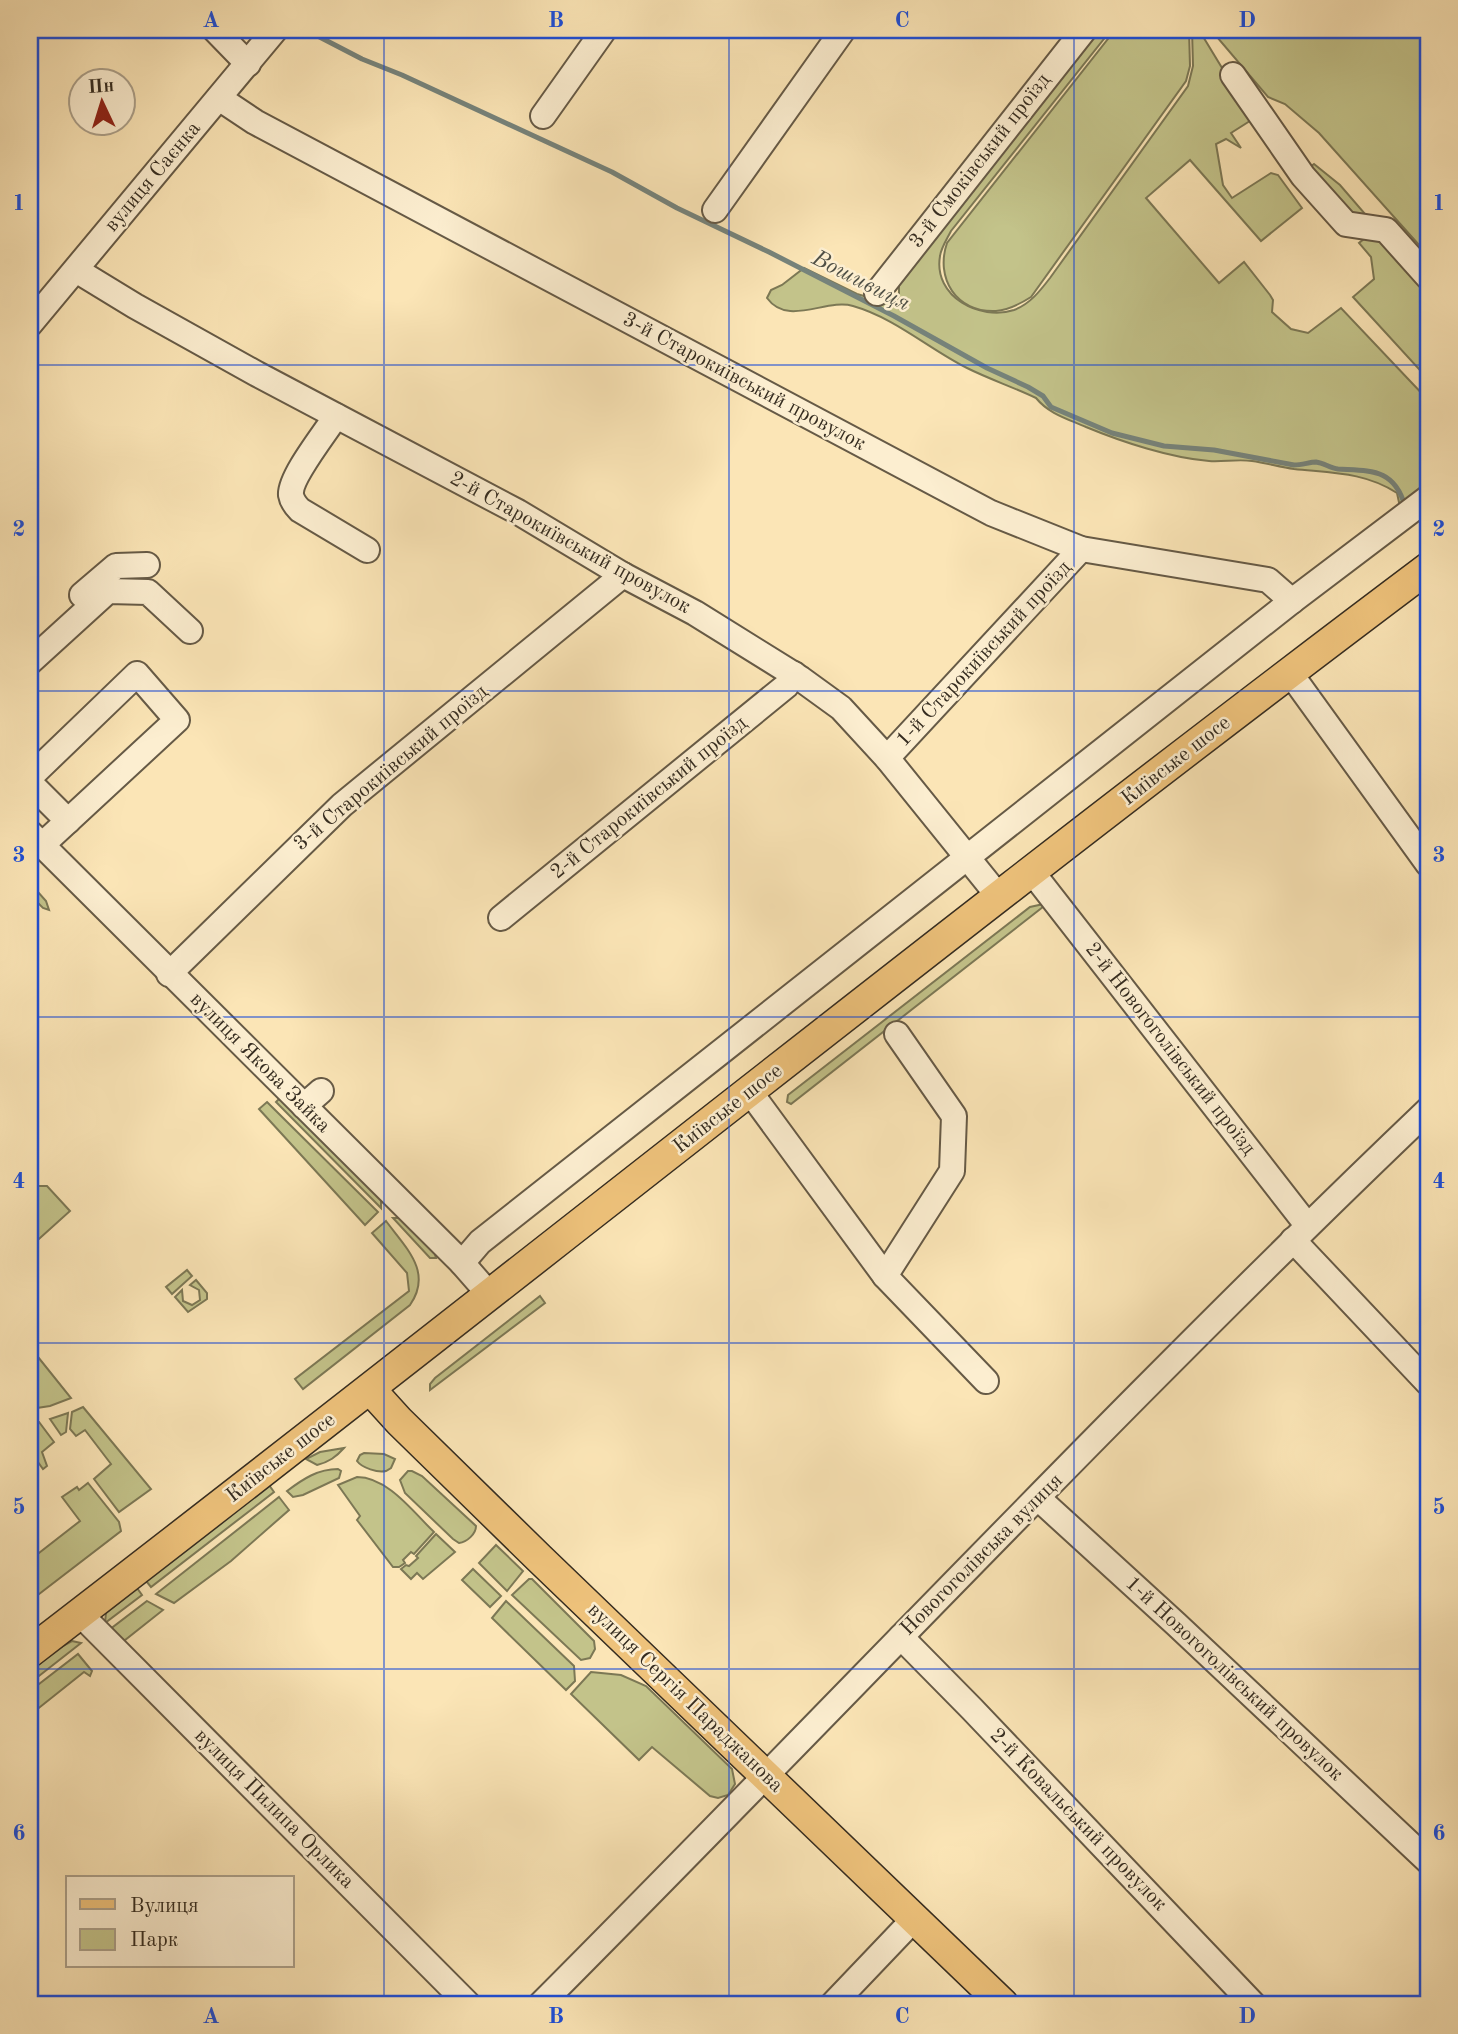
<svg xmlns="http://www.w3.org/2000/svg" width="1458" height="2034" viewBox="0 0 1458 2034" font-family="'Old Standard TT',serif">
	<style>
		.green { fill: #c3c38a; stroke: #7c7855; stroke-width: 2 }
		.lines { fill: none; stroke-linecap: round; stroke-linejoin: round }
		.stream { stroke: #76837b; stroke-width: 5 }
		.minor-casing { stroke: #665a46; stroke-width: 28 }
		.major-casing { stroke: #352c20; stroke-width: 33 }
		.minor { stroke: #fceed0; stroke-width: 24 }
		.major { stroke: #eec27b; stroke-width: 30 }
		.grid { fill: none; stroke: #1d4ed8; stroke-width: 2; stroke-opacity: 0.55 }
		.labels { text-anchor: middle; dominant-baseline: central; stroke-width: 5; stroke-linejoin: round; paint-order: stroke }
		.street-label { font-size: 21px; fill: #352c20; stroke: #fceed0 }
		.water-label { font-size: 23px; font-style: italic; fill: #505046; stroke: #fceed0 }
		.neatline { fill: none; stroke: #1d4ed8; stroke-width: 2.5 }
		.grid-label { font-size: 23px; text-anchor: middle; font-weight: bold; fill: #1d4ed8 }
	</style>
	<rect width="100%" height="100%" fill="#fbe5b6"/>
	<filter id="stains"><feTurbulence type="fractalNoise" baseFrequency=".00286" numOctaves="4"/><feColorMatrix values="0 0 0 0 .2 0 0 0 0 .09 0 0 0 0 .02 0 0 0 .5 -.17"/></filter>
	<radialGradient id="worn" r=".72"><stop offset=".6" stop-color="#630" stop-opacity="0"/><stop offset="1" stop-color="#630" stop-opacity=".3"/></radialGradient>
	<g class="green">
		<path d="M1099 30H1111L951 231C947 239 941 248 940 256 933 297 980 321 1014 310 1030 304 1040 291 1050 278L1188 86 1193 66 1192 30H1199L1253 119 1231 133 1241 148 1226 139 1216 144 1223 185 1232 198 1271 173 1278 175 1302 208 1261 241 1190 160 1146 198 1219 283 1244 262 1270 295 1273 300 1272 312 1291 329 1308 333 1341 308 1428 400V488L1400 507 1397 493C1365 472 1331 473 1294 469 1280 467 1266 463 1252 461 1238 459 1223 462 1209 461 1171 458 1122 442 1086 427 1068 419 1049 414 1036 398 1013 387 989 379 967 368 929 349 895 318 853 306 826 298 788 327 767 298L771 290 782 285 804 268 857 294 892 304 899 298V283Z"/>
		<path d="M1115 30H1189L1190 66 1186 81 1031 297C1020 304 1009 310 996 311 956 313 935 278 947 243Z"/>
		<polygon points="1211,30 1428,30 1428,255 1319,133 1285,104 1268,97"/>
		<polygon points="1314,164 1340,185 1372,222 1353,219 1306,170"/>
		<polygon points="1374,231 1428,283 1428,379 1353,297 1374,279 1371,257 1359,243"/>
		<polygon points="30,883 46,901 49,910 43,908 30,895"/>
		<polygon points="1048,903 791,1104 787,1102 788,1095 1030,907"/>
		<polygon points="280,1098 381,1200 381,1208 276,1102"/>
		<polygon points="267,1102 378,1212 365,1225 259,1109"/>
		<polygon points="30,1186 47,1186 70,1211 30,1247"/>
		<polygon points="393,1218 402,1218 434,1251 436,1258 430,1258"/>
		<path d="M386 1221C406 1248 433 1272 410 1305L303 1389 295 1379 409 1291 407 1273 372 1233Z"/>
		<polygon points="187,1270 192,1276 172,1294 166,1287"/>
		<polygon points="196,1280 207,1293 207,1299 188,1312 175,1297 182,1290 183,1301 192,1305 200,1300 199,1290 190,1285"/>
		<polygon points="540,1296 545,1303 430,1390 430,1384 435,1378"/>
		<polygon points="30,1347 71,1398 50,1406 30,1409"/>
		<polygon points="83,1407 151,1489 119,1512 94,1479 111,1464 85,1430 76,1436 70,1429 72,1412"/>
		<polygon points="68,1413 66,1432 61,1435 50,1419"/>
		<polygon points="36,1422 39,1422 54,1442 42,1452 47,1466 43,1469 30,1451 30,1424"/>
		<path d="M344 1448C336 1457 329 1462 317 1465L306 1459 320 1452Z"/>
		<path d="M364 1453 384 1454 395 1459 391 1468 386 1471C378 1473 362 1468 357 1461L360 1455Z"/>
		<path d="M338 1469 341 1471 339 1478 303 1495 293 1497 287 1491C303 1479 318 1469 338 1469Z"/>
		<path d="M408 1471H412L422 1476 476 1526C476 1534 467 1542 459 1543L453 1539 405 1493 400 1480Z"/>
		<path d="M357 1477C388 1477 414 1513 434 1532L414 1554 411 1552 403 1560 405 1563 399 1567H393L357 1520 360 1516 338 1485Z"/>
		<polygon points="88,1483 119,1522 121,1531 30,1601 30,1560 80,1521 62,1497 77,1487 79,1490"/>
		<polygon points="269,1485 274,1492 151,1587 146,1581"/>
		<polygon points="279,1497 289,1510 231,1561 174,1603 156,1594"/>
		<polygon points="436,1534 455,1552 423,1579 417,1573 411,1579 401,1569 406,1565 409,1566 418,1558 416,1556"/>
		<polygon points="496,1545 523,1571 507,1591 479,1563"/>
		<polygon points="473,1569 501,1596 490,1607 462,1580"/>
		<polygon points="529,1579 532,1579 594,1641 595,1649 590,1658 581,1660 512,1595"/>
		<polygon points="137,1588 142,1595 105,1623 106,1613"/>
		<polygon points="147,1601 163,1610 120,1644 109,1630"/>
		<polygon points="506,1601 574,1666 575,1681 566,1690 492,1618"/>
		<polygon points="72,1641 81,1643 30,1683 30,1671 61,1647"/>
		<polygon points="78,1654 92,1671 90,1676 84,1672 30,1715 30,1691"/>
		<polygon points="591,1672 621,1675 646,1686 732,1769 735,1784 728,1795 718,1798 710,1796 652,1747 639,1760 571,1694"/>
	</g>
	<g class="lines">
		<path class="stream" d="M306 30 362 59 402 75 612 172 677 208 769 252 894 316 987 368 1028 387 1043 396 1051 407 1112 433 1164 446 1214 450 1294 465C1302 465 1310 462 1316 462 1324 463 1330 468 1338 469 1371 471 1394 468 1405 506"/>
		<g class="minor-casing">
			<g id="minor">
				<polyline points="215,30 248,64"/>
				<polyline points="1233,75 1303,176 1346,224 1386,230 1428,277"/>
				<polyline points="219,98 255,122 991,513 1081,549 1268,580 1292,601"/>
				<polyline points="543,116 604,30"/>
				<polyline points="715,210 843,30"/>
				<polyline points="76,270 135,306 257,374 518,512 623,575 695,613 801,679 841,708 887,758 1000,898"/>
				<polyline points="877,293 1084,30"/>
				<polyline points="30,324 275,30"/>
				<path d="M336 416C326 432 289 478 291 495 292 501 296 506 300 510L367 550"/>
				<polyline points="82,595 116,566 147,565"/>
				<polyline points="30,662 108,591 148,592 190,631"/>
				<polyline points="1290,673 1428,864"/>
				<polyline points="887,758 1081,549"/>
				<polyline points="30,777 137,674 177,720 42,845"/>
				<polyline points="30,783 68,821"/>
				<polyline points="30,833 462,1263 490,1295"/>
				<polyline points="1032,872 1307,1225"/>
				<polyline points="501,918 786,686 794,674"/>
				<polyline points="169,974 342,805 623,575"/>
				<polyline points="750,1092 885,1276 986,1381"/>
				<polyline points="304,1106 321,1091"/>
				<polyline points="1293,1240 1428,1383"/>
				<polyline points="462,1263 480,1242 1292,601 1428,498"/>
				<polyline points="885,1276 952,1171 954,1116 897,1034"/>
				<polyline points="1038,1498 1176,1624 1428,1861"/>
				<polyline points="80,1614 468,2004"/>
				<polyline points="901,1637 972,1709 1253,2004"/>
				<path d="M541 2004C837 1707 1124 1400 1428 1110"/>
				<polyline points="833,2004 914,1919"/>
			</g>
		</g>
		<g class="major-casing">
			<g id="major">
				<polyline points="370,1389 399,1421 539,1558 1003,2004"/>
				<path d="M30 1652C497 1293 957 922 1428 568"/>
			</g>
		</g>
		<use href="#minor" class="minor"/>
		<use href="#major" class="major"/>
	</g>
	<path class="grid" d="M384 30V2004M729 30V2004M1074 30V2004M30 365H1428M30 691H1428M30 1017H1428M30 1343H1428M30 1669H1428"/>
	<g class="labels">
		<g class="street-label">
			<text transform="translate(980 161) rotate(-52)">3-й Смоківський проїзд</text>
			<text transform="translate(153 177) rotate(-50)">вулиця Саєнка</text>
			<text transform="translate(744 382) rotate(28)">3-й Старокиївський провулок</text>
			<text transform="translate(570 543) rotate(29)">2-й Старокиївський провулок</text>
			<text transform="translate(984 654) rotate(-47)">1-й Старокиївський проїзд</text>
			<text transform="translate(1176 761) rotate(-38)">Київське шосе</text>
			<text transform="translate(391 768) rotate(-40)">3-й Старокиївський проїзд</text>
			<text transform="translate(649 798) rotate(-39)">2-й Старокиївський проїзд</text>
			<text transform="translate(1170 1049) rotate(52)">2-й Новогоголівський проїзд</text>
			<text transform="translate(260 1063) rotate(45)">вулиця Якова Зайка</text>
			<text transform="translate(728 1109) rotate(-38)">Київське шосе</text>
			<text transform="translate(281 1458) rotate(-38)">Київське шосе</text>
			<text transform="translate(982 1555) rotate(-45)">Новогоголівська вулиця</text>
			<text transform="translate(1234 1679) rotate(43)">1-й Новогоголівський провулок</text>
			<text transform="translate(685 1698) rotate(44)">вулиця Сергія Параджанова</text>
			<text transform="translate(274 1809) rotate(45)">вулиця Пилипа Орлика</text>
			<text transform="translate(1078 1820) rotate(46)">2-й Ковальський провулок</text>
		</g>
		<g class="water-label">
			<text transform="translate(861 281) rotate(27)">Вошивиця</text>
		</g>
	</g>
	<rect width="1458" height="2034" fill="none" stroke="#fbe5b6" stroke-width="77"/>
	<rect x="66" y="1876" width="228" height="91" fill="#fceed0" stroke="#aca08a" stroke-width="2"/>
	<rect x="80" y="1899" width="35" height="10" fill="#eec27b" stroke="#aca08a" stroke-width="2"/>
	<text x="130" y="1912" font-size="21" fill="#352c20">Вулиця</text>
	<rect x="80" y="1929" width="35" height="21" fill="#c3c38a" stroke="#aca08a" stroke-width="2"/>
	<text x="130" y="1946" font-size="21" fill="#352c20">Парк</text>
	<g transform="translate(102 102) rotate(356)"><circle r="33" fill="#fceed0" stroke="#aca08a" stroke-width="2"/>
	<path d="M0-5L12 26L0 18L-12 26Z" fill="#8f2418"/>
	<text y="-10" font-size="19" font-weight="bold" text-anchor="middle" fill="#352c20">Пн</text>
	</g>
	<rect x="38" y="38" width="1382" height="1958" class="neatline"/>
	<g class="grid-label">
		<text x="211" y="27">A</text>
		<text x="556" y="27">B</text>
		<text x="902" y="27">C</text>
		<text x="1247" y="27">D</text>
		<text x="19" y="210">1</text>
		<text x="1439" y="210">1</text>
		<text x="19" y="536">2</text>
		<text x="1439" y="536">2</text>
		<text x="19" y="862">3</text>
		<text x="1439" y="862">3</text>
		<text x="19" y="1188">4</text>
		<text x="1439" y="1188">4</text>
		<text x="19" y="1514">5</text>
		<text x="1439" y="1514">5</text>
		<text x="19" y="1840">6</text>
		<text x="1439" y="1840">6</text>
		<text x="211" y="2023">A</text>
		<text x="556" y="2023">B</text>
		<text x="902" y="2023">C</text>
		<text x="1247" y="2023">D</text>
	</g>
	<rect width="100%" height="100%" filter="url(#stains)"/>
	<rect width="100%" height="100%" fill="url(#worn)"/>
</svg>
